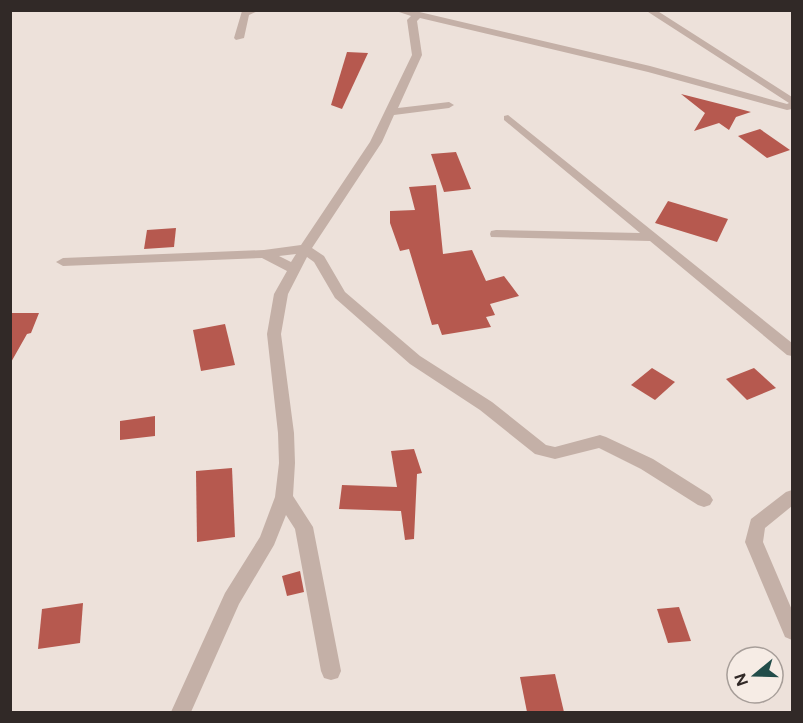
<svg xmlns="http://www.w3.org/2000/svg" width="803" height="723" viewBox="0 0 803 723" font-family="Figtree,sans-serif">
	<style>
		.building { fill: #b6594f }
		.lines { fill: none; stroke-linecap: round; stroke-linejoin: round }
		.minor { fill: #c4b0a7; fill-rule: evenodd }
	</style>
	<rect width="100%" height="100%" fill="#ede1da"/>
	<g class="building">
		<polygon points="347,52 368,53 342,109 331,105"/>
		<polygon points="681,94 740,109 751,112 736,117 729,130 719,123 694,131 705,113"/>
		<polygon points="760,129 790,150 767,158 738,136"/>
		<polygon points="456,152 471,189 444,192 431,154"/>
		<polygon points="436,185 443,254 472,250 486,281 504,276 519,296 490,304 495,315 486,317 491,327 442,335 438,324 432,325 409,249 400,251 390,223 390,211 415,210 409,187"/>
		<polygon points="668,201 728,219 717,242 655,223"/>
		<polygon points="176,228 174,247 144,249 147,230"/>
		<polygon points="10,313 39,313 31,333 27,334 10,364"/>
		<polygon points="225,324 235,365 201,371 193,330"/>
		<polygon points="652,368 675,382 655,400 631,385"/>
		<polygon points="754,368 776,388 747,400 726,379"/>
		<polygon points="155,416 155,436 120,440 120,421"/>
		<polygon points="414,449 422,473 417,474 414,539 405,540 401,511 339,509 342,485 397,487 391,451"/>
		<polygon points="232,468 235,537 197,542 196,471"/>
		<polygon points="300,571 304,592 287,596 282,576"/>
		<polygon points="83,603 80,643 38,649 42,609"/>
		<polygon points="679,607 691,641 668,643 657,609"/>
		<polygon points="555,674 564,712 527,712 520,677"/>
	</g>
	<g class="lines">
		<g class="minor">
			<polygon points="260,10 249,15 244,38 236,40 234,38 242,11"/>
			<path d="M393 10H411L650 66 787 104 789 103 645 10H656L792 97V109L787 110 648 72 420 18 417 21 422 55 398 108 449 102 454 105 449 108 394 115 382 142 312 248 324 256 345 292 420 356 492 402 546 445 555 447 600 435 606 437 653 459 710 495 713 500 710 505 704 507 698 505 641 469 599 448 555 459 535 454 480 410 410 364 335 298 314 262 307 257 288 294 281 334 294 433 295 463 293 496 313 527 341 671 338 678 331 680 324 678 321 671 295 529 286 515 274 545 239 604 191 712H171L225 593 260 537 275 497 279 463 278 433 267 334 274 294 287 271 262 258 63 266 56 262 63 258 264 250 301 245 370 142 412 55 407 20 411 16ZM296 254 291 262 279 256Z"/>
			<polygon points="508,115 792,343 792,356 787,355 650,241 491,237 490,234 491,231 496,230 640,233 504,120 504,116"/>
			<polygon points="792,490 792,506 765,528 763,542 792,610 792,640 785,637 745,542 751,519 786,492"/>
		</g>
	</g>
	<rect width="803" height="723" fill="none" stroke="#312927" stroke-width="24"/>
	<g transform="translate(755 675) rotate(251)"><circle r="28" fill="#f6ece5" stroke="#a79e99" stroke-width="1.5"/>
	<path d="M0-4.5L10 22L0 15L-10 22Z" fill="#224d4a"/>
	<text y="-9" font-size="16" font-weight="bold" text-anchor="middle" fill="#312927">N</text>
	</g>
</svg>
